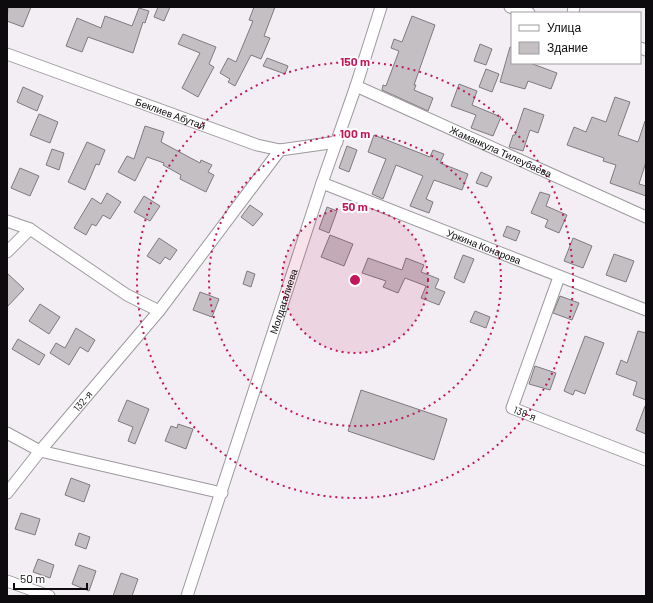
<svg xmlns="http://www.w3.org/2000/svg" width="653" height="603" viewBox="0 0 653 603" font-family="Barlow,sans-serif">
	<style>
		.building { fill: #c3bfc3; stroke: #7e7a7e }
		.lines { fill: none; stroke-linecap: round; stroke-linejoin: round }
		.street-casing { stroke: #9d9a9e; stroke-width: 13 }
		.street { stroke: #fff; stroke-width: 11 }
		.ring { fill: none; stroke: #c2185b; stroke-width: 2; stroke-dasharray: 2 4 }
		.labels { text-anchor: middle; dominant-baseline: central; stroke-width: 4; stroke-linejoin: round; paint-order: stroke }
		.street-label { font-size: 10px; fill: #0d0b0d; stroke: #fff }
		.centre { fill: #c2185b; stroke: #fff; stroke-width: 2 }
		.ring-label { font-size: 12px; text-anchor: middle; font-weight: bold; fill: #c2185b; stroke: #fff; stroke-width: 4; stroke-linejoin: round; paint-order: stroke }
	</style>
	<rect width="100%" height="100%" fill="#f2eef3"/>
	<g class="building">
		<polygon points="8,7 31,7 23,27 7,21"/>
		<polygon points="158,7 170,7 164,21 154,17"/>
		<polygon points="254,7 275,7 264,36 270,38 261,59 251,55 235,86 228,82 230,79 220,73 228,58 236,62 253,21 249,20"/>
		<polygon points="139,8 149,11 145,23 143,22 133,53 88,37 82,52 66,46 77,18 101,28 105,16 132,26"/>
		<polygon points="412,16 435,25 414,85 416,85 414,90 433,98 428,111 382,90 383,85 386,86 399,51 391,48 394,39 402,42"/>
		<polygon points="183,34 216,47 209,64 214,67 198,97 182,88 200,53 178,44"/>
		<polygon points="480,44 492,49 486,65 474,61"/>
		<polygon points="510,47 512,47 512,63 530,63 557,73 551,89 528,81 525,89 500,82"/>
		<polygon points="267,58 288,66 285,74 263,66"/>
		<polygon points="486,69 499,74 492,92 479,87"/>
		<polygon points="459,84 477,91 472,105 501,117 493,136 471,128 476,115 451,106"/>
		<polygon points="23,87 43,96 37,111 17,102"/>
		<polygon points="615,97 630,102 618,135 638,142 645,121 646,121 646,162 639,184 646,186 646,196 610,183 616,165 603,161 604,158 567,145 574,127 586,132 592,117 606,122"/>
		<polygon points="524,108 544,115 538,133 530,130 523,151 509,147 513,135 515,135"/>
		<polygon points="39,114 58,122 50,143 30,135"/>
		<polygon points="145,126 164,132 161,142 200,163 201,160 212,165 208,172 214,175 206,192 180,179 181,175 163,165 164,163 147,157 135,181 118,172 127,156 134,159"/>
		<polygon points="374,135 430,157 433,150 444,154 440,163 468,174 462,190 434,180 426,199 433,202 429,213 410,206 423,176 396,165 383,199 372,194 386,159 368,152"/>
		<polygon points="87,142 105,150 99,165 96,164 85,190 68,182"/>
		<polygon points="347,146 357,150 349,172 339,168"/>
		<polygon points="52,149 64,153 59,170 46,165"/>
		<polygon points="20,168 39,176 30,196 11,188"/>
		<polygon points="481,172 492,177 487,187 476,183"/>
		<polygon points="540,192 550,195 546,206 567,215 559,233 545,227 548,220 531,213"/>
		<polygon points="107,193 121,202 110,219 103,215 96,226 92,224 86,235 74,228 92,198 101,204"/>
		<polygon points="144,196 160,206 150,221 134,212"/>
		<polygon points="250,205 263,214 253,226 241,217"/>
		<polygon points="327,207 337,211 329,233 319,229"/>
		<polygon points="507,226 520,231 516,241 503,236"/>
		<polygon points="330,235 353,244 344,266 321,257"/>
		<polygon points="159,238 177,250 170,260 165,257 160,264 147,256"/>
		<polygon points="573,238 592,246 583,268 564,261"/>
		<polygon points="614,254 634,261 626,282 606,275"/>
		<polygon points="463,255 474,259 464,283 454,278"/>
		<polygon points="368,258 402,270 406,258 424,265 421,272 439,279 435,288 445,292 439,305 421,298 426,286 405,278 398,293 383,287 386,281 362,273"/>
		<polygon points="247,271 255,274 251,287 243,284"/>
		<polygon points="7,273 24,289 7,307"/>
		<polygon points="200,292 219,299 212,317 193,310"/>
		<polygon points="560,296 579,303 572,320 553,313"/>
		<polygon points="40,304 60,317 49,334 29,321"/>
		<polygon points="475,311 490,317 486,328 470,322"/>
		<polygon points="76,328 95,340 88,352 80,347 69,365 50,353 56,343 65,348"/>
		<polygon points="638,331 646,333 646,400 633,395 637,382 616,374 621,360 627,363"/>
		<polygon points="585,336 604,343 585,394 575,390 573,395 564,391"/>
		<polygon points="18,339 45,355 39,365 12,349"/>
		<polygon points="535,366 556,373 550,390 529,384"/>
		<polygon points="361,390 447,419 434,460 348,431"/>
		<polygon points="127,400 149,409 135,444 128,441 133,427 118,421"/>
		<polygon points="645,406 646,406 646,434 636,430"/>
		<polygon points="178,424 193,429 186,449 165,441 171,426 177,428"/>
		<polygon points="71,478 90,485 84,502 65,495"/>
		<polygon points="21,513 40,519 35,535 15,529"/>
		<polygon points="79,533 90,537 86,549 75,545"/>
		<polygon points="38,559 54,565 50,578 33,572"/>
		<polygon points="79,565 96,571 89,591 72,584"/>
		<polygon points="121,573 138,579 132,596 113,596"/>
	</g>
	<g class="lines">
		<g class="street-casing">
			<g id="street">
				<polyline points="510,7 529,13"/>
				<polyline points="573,13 574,7"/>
				<polyline points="640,48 646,50"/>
				<path id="s1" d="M7 54 257 145 280 150 337 142"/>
				<path id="s2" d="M356 86 646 217"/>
				<path id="s3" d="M322 183 646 310"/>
				<polyline points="7,221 30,229 127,295 159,311"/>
				<polyline points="7,252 30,229"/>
				<path id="s4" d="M559 277 512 408 646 460"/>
				<polyline points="7,433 40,451 222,493"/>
				<path id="s5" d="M7 493 40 451 159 311 280 150"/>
				<polyline points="7,581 49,596"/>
				<path id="s6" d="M187 596 322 183 356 86 381 7"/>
			</g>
		</g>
		<use href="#street" class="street"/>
	</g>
	<circle cx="355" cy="280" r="73" fill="#c2185b" fill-opacity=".12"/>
	<g class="ring">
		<circle cx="355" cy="280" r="73"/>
		<circle cx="355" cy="280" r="146"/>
		<circle cx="355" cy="280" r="218"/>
	</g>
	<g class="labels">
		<g class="street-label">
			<text stroke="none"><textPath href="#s1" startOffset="174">Беклиев Абутай</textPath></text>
			<text stroke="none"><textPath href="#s2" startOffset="159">Жаманкула Тилеубаева</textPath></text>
			<text stroke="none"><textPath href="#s3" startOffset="174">Уркина Конарова</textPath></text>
			<text stroke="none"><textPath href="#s6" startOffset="310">Молдагалиева</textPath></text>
			<text stroke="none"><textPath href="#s5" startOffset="119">132-я</textPath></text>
			<text stroke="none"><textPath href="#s4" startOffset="153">138-я</textPath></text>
		</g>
	</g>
	<circle cx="355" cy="280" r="6" class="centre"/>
	<g class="ring-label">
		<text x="355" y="66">150 m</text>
		<text x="355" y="138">100 m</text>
		<text x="355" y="211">50 m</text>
	</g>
	<rect width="653" height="603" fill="none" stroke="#0d0b0d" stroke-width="16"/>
	<rect x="511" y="12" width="130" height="52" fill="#ffffff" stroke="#9e9d9e"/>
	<rect x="519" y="25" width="20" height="6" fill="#ffffff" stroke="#9e9d9e"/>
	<text x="547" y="32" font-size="12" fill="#0d0b0d">Улица</text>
	<rect x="519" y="42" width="20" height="12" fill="#c3bfc3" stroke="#9e9d9e"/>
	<text x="547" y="52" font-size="12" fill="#0d0b0d">Здание</text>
	<path d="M14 583v6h73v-6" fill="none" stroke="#0d0b0d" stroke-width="2"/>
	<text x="20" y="583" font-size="12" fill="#0d0b0d" stroke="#ffffff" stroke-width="3" paint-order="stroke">50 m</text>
</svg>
